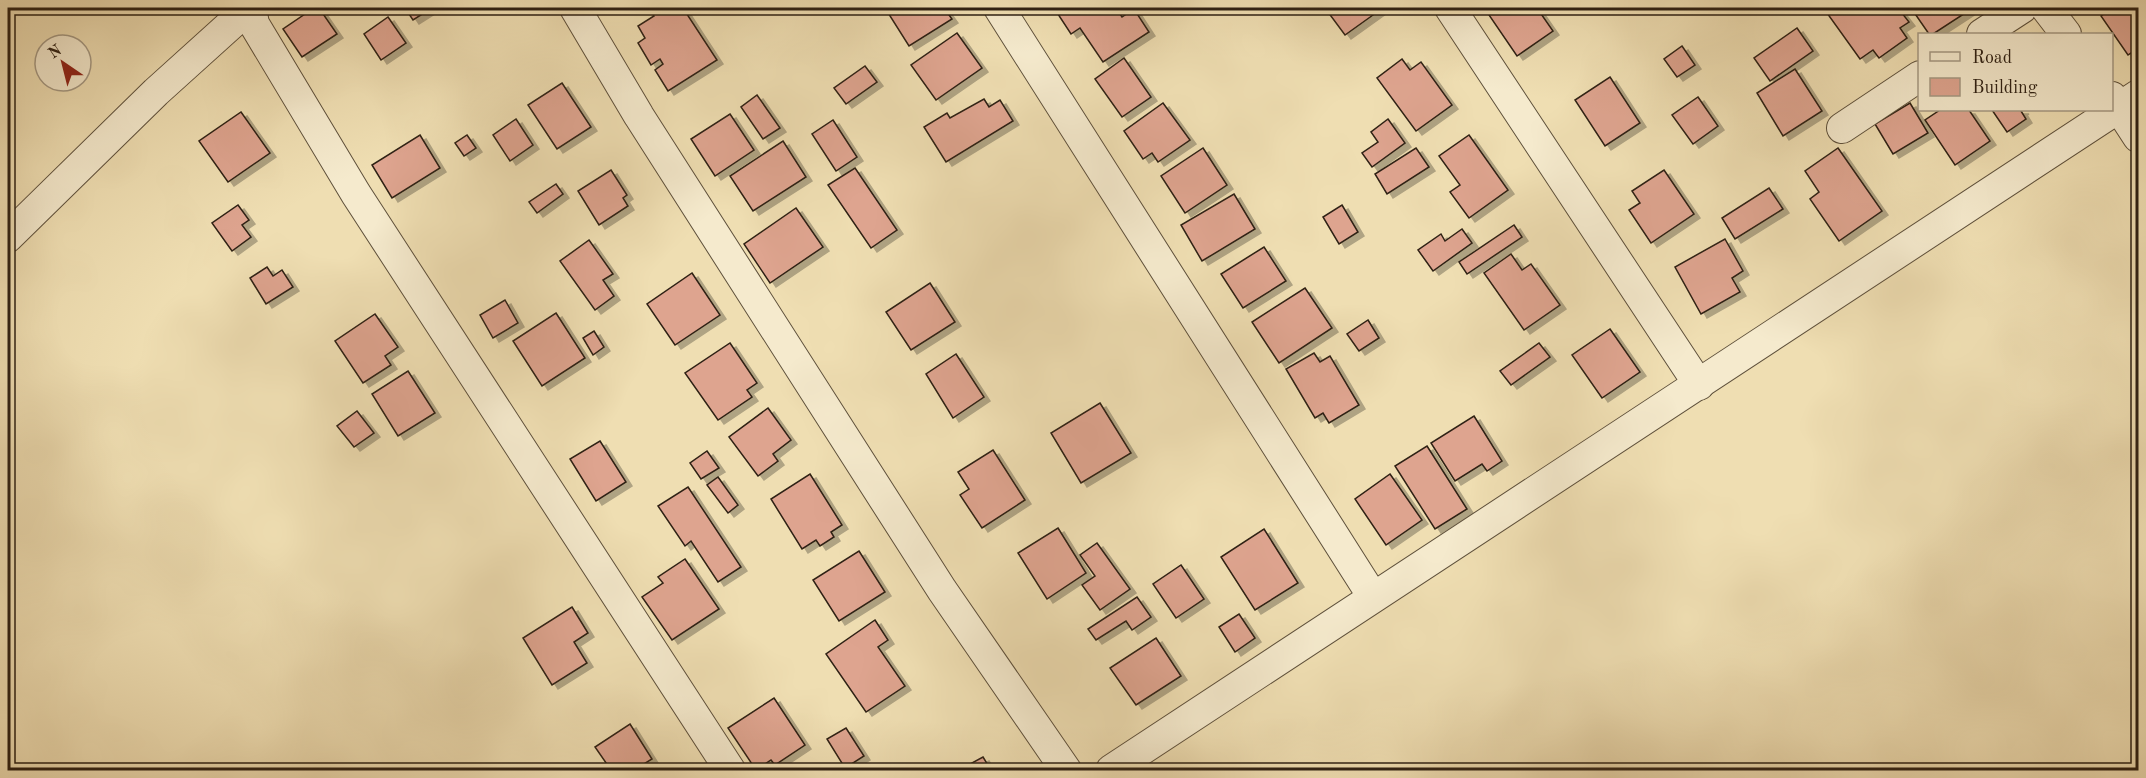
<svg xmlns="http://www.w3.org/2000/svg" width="2146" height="778" viewBox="0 0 2146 778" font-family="'Old Standard TT',serif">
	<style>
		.building { fill: #dea48f; stroke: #2e2013; stroke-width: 1.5; filter: url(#shadow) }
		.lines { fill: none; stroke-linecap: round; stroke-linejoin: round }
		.street-casing { stroke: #5e503b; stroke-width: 32 }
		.street { stroke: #f5eacd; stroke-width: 30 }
	</style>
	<defs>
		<filter id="shadow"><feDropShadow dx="6" dy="4" stdDeviation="0" flood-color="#0004"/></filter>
	</defs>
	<rect width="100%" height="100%" fill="#efdeb2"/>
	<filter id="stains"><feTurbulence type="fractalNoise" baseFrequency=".00333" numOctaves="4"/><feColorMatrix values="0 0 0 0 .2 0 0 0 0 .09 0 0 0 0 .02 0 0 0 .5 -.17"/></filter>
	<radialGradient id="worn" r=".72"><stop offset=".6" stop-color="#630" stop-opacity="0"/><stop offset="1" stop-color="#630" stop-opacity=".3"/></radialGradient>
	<g class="building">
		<polygon points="314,8 319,8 337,34 302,57 283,29"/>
		<polygon points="405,8 432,8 413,20"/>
		<polygon points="654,8 683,8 717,60 668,91 655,70 663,64 660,59 651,65 638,43 645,38 638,26 654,16 650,10"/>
		<polygon points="885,8 944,8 952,19 909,46"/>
		<polygon points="1054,8 1116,8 1122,17 1134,9 1149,32 1103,62 1080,28 1071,34"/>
		<polygon points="1325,8 1378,8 1380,10 1345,35"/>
		<polygon points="1499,8 1537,8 1553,31 1517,56 1489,15"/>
		<polygon points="1835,8 1898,8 1909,22 1900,28 1907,38 1879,58 1873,50 1860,59 1827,13"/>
		<polygon points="1911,8 1973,8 1933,34 1929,34"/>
		<polygon points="2113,8 2138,8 2138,48 2128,55 2101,16"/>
		<polygon points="388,17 406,43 381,60 364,34"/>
		<polygon points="1797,28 1813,51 1770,81 1754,58"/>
		<polygon points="957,33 982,68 936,100 911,65"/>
		<polygon points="1682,46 1695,65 1677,77 1664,59"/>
		<polygon points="1124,58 1151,97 1122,117 1095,79"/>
		<polygon points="1402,59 1410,70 1421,62 1452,105 1416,131 1377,78"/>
		<polygon points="865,66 877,82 846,104 834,88"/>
		<polygon points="1795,69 1822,111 1783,136 1757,93"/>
		<polygon points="1610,77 1640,123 1605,146 1575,100"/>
		<polygon points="562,83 591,127 557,149 528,105"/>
		<polygon points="757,95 780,128 763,139 741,107"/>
		<polygon points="1698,97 1718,126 1693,144 1672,115"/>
		<polygon points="984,99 989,107 1000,100 1013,121 946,162 924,127 947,113 950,118"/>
		<polygon points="1163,103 1190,140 1158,162 1152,153 1143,159 1124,131"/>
		<polygon points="1910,103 1928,133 1893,154 1875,124"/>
		<polygon points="1940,110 1969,110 1990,141 1955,165 1925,120"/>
		<polygon points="1992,110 2023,110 2021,111 2026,119 2007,132"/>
		<polygon points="241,112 270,153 228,182 199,141"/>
		<polygon points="730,114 754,150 715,176 691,139"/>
		<polygon points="516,119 533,145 510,161 493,135"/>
		<polygon points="1388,119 1405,143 1372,167 1362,153 1378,142 1371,132"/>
		<polygon points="833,120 857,157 836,171 812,134"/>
		<polygon points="420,135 440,168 392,198 372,165"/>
		<polygon points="467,135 476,148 464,156 455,143"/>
		<polygon points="1469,135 1508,190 1469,218 1450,192 1460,185 1439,156"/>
		<polygon points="783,141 806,177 753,211 730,176"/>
		<polygon points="1203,148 1227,185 1185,213 1161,176"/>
		<polygon points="1416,148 1429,167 1387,194 1375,174"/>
		<polygon points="1838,148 1882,211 1839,241 1810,199 1819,192 1805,171"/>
		<polygon points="855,168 897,230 871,248 828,185"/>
		<polygon points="611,170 627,195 623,198 628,206 599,225 578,191"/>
		<polygon points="1664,170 1694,214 1651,243 1629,210 1640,203 1632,191"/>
		<polygon points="556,184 563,194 537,213 529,202"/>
		<polygon points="1769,188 1783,209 1735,239 1722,218"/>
		<polygon points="1234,194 1255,229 1202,261 1181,225"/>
		<polygon points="238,205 249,220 242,225 251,237 232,251 212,223"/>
		<polygon points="1342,205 1358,232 1339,244 1323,217"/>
		<polygon points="796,208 823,247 770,283 744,244"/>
		<polygon points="1514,225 1522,237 1467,274 1459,262"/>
		<polygon points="1462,229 1472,243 1433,271 1418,250 1441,234 1445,241"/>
		<polygon points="1725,239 1743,271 1732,278 1740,292 1701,314 1675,267"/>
		<polygon points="589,240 613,274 603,280 614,296 595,310 560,261"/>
		<polygon points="1264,247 1286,281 1243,308 1221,274"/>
		<polygon points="1511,254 1522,270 1531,264 1560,305 1524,330 1484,273"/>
		<polygon points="267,267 273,276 282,270 293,287 266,304 250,278"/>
		<polygon points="692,273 720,315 675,345 647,304"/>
		<polygon points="930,283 955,322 911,350 886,312"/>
		<polygon points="1305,288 1332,328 1279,363 1252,322"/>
		<polygon points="505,300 518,323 493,338 480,315"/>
		<polygon points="556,313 585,358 542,386 513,341"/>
		<polygon points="375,314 398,347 385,356 391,365 363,383 335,341"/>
		<polygon points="1368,320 1379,338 1359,351 1347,334"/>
		<polygon points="1610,329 1640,372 1602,398 1572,355"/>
		<polygon points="594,331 604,347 593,355 583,338"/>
		<polygon points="730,343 757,383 747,390 752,397 718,420 685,373"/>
		<polygon points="1539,343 1550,357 1511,385 1500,371"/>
		<polygon points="1314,353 1320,362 1330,356 1359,405 1329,423 1323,413 1315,418 1286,369"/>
		<polygon points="956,354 984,397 953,418 926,374"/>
		<polygon points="408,371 435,413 398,436 372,394"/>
		<polygon points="1100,403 1131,453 1081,483 1051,433"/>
		<polygon points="768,408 791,440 773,454 778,461 758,476 729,437"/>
		<polygon points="357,411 374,433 354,447 337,426"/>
		<polygon points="1474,416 1502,461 1487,471 1482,464 1455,481 1431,443"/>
		<polygon points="600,441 626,482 596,501 570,459"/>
		<polygon points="1427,446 1467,509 1435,529 1395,466"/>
		<polygon points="993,450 1025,500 982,528 960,495 969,489 958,472"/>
		<polygon points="707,451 719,468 701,479 690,463"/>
		<polygon points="810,474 842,525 831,532 834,537 820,546 816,540 802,549 771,499"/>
		<polygon points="1390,474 1422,520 1386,545 1355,499"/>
		<polygon points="718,477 738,505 728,513 707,485"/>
		<polygon points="688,487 741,567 718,582 691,541 685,546 658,506"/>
		<polygon points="1058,528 1086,573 1047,599 1018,553"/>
		<polygon points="1264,529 1298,583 1255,610 1221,557"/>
		<polygon points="1097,543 1130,589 1100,610 1082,585 1095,576 1080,555"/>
		<polygon points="859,551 885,592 839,621 813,580"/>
		<polygon points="685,559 719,609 672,640 642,597 663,583 658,577"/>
		<polygon points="1181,565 1204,599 1176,618 1153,584"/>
		<polygon points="1137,597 1151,617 1132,630 1126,621 1096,640 1088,629"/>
		<polygon points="572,607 588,633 574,642 587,663 552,685 523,638"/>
		<polygon points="1239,614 1255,638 1235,652 1219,627"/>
		<polygon points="875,620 888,640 878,647 905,686 866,712 826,654"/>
		<polygon points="1156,638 1181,676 1136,705 1110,668"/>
		<polygon points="774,698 805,745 775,765 771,760 756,770 728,728"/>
		<polygon points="630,724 652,759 634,770 611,770 595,747"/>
		<polygon points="846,728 864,756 845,768 827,739"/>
		<polygon points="983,757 991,770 959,770"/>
	</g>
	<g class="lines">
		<g class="street-casing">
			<g id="street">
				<polyline points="251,8 254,24 356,194 730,770"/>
				<polyline points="575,8 639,116 942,590 1066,770"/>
				<polyline points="999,8 1373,597"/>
				<polyline points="1450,8 1699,385"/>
				<polyline points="2046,8 2066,34"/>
				<polyline points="1982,34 2022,8"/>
				<polyline points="2112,97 2138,137"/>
				<polyline points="1842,128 1920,76"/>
				<polyline points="8,237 156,92 249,8"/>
				<polyline points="1111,770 2138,95"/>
			</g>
		</g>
		<use href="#street" class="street"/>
	</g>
	<rect width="2146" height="778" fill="none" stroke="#efdeb2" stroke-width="30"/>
	<rect x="9" y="9" width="2128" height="760" fill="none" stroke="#2e2013" stroke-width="3"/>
	<rect x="15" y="15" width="2116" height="748" fill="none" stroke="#2e2013" stroke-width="1.5"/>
	<rect x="1918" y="33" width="195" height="78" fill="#f5eacd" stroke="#a59983" stroke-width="1.5"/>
	<rect x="1930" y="52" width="30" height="9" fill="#f5eacd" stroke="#a59983" stroke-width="1.5"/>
	<text x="1972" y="63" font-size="18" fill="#2e2013">Road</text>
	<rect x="1930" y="78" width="30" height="18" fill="#dea48f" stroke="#a59983" stroke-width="1.5"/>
	<text x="1972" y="93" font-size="18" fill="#2e2013">Building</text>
	<g transform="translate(63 63) rotate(325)"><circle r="28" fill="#f5eacd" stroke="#a59983" stroke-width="1.5"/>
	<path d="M0-4.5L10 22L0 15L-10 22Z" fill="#8f2418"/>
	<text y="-9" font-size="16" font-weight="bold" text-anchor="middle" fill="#2e2013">N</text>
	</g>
	<rect width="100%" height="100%" filter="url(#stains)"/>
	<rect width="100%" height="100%" fill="url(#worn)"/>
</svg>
